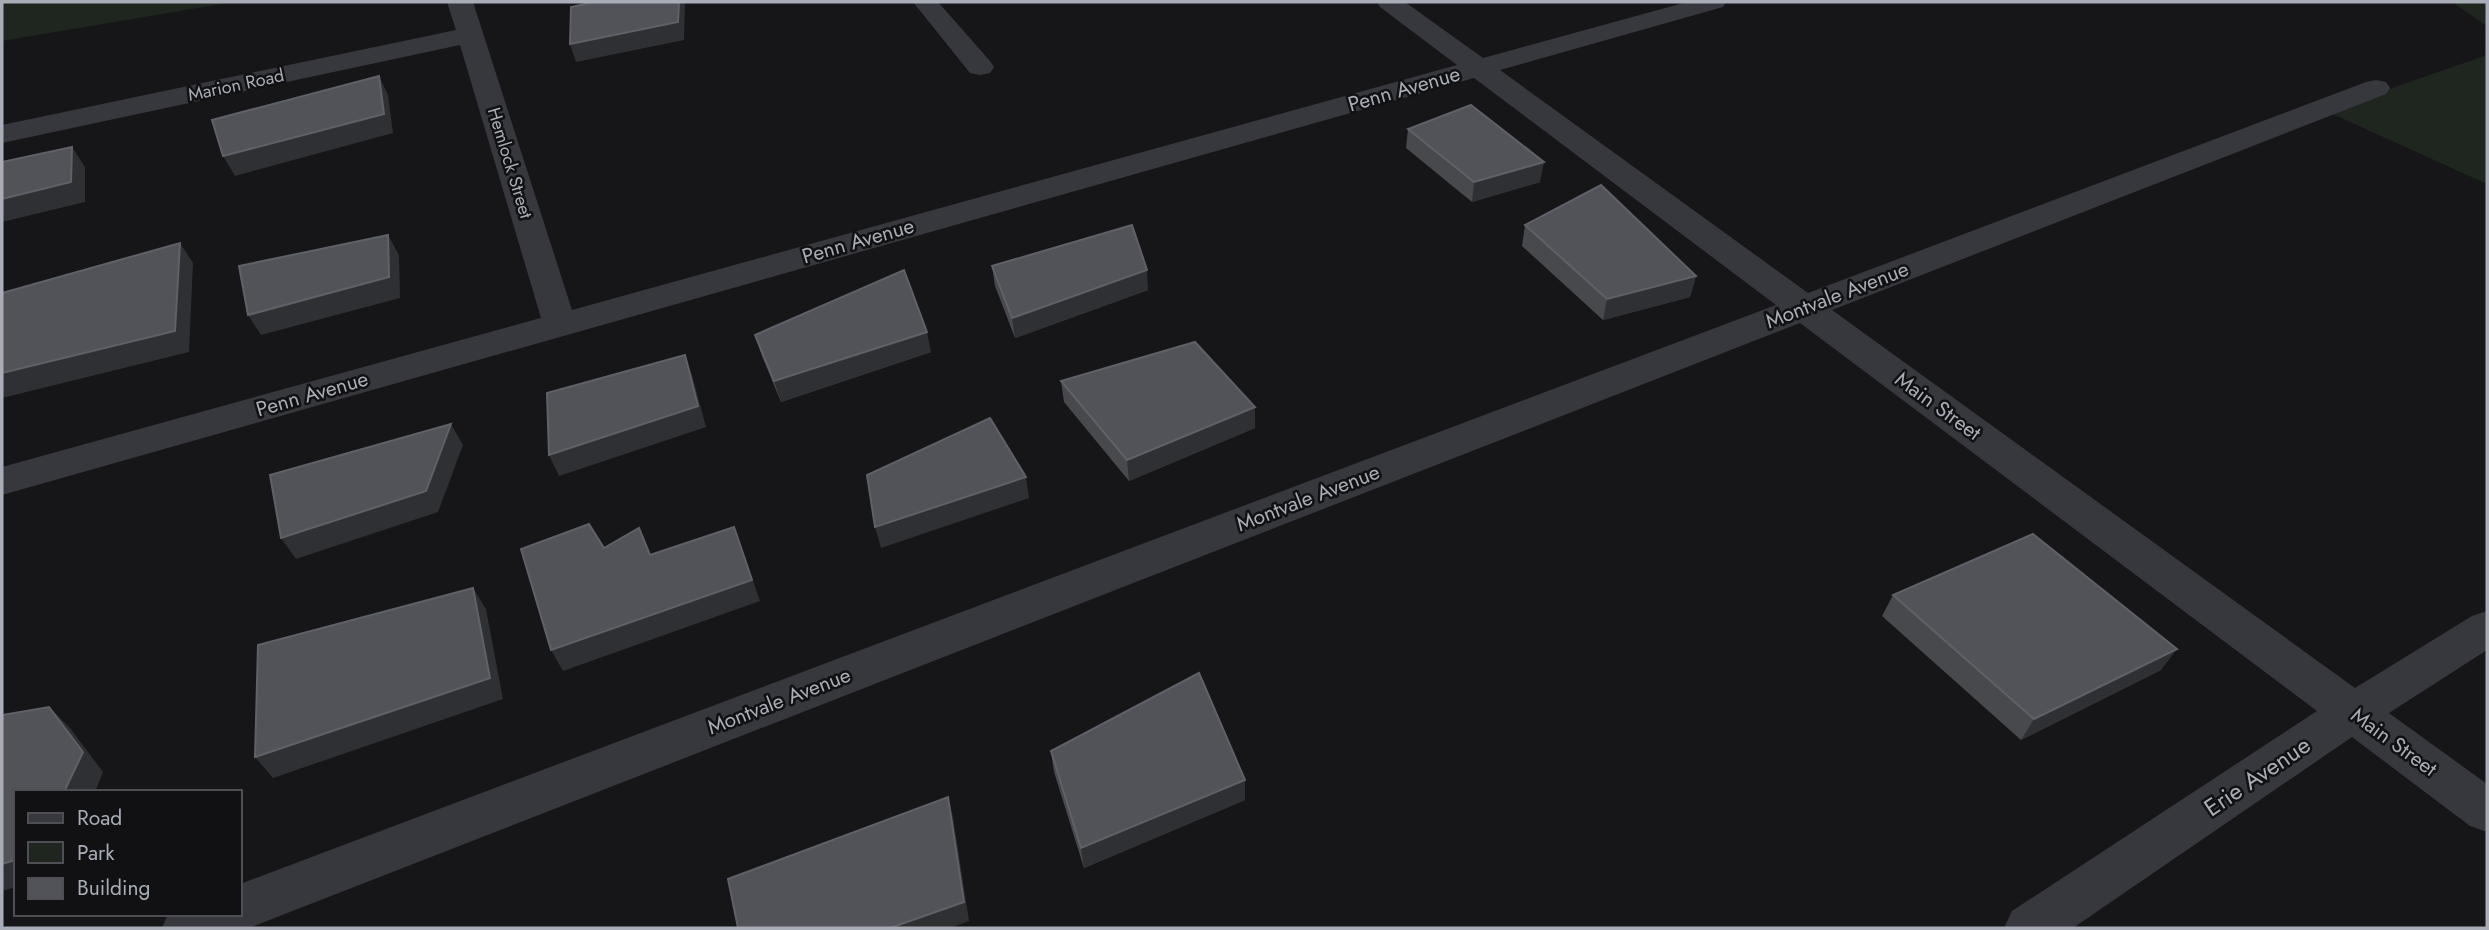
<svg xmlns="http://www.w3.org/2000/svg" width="2489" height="930" viewBox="0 0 2489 930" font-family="Jost,sans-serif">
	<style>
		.green { fill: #1e261f }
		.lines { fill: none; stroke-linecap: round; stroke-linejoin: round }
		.minor { fill: #37383d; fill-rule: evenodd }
		.wall { fill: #47494d }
		.shaded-wall { fill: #2f3033 }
		.building { fill: #525359; stroke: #5f6168; stroke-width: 2 }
		.labels { text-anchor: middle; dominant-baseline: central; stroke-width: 5; stroke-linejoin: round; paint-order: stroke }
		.far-street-label { font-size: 18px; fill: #a8adb8; stroke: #111113 }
		.street-label { font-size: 21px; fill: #a8adb8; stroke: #111113 }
		.near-street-label { font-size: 24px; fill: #a8adb8; stroke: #111113 }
	</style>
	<rect width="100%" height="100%" fill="#161618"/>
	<g class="green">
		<polygon points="2,2 233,2 2,41"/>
		<polygon points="2452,2 2487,2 2487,26"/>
		<polygon points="2487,55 2487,184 2326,111"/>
	</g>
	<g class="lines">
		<g class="minor">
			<polygon points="447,2 473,2 572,310 1457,65 1380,7 1377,2 1405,2 1483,58 1687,2 1726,2 1723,7 1500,70 1808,293 2366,82 2376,80 2386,82 2390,88 2386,94 1832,310 2355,688 2472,616 2487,611 2487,650 2389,713 2487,784 2487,832 2470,826 2352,737 2073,928 2004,928 2012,911 2317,711 1800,323 249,928 162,928 168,914 240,914 240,884 1776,305 1474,78 2,495 2,467 541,318 460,45 2,143 2,125 456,30"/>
			<polygon points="913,2 938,2 990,61 994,67 990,73 980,75 970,73"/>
		</g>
	</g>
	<g class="wall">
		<polygon points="1408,129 1540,182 1472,202 1406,148"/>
		<polygon points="1525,225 1696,276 1690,297 1603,320 1522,246"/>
		<polygon points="992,266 1148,290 1015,338 995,286"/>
		<polygon points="755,335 931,352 781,402 762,356"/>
		<polygon points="1061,381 1255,407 1255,428 1129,481 1064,402"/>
		<polygon points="1893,595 2161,670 2021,740 1882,616"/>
		<polygon points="1051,751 1245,800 1084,868 1054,772"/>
	</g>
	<g class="shaded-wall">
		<polygon points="679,2 685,2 684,40 576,62 570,44"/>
		<polygon points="379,76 388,95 393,133 235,176 223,156"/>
		<polygon points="72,147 85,167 85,202 2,222 2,199"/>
		<polygon points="1544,162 1540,182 1472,202 1474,182"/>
		<polygon points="388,235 399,255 400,298 261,335 248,315"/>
		<polygon points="180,243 193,263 189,352 2,398 2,373"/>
		<polygon points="1147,270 1148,290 1015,338 1012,318"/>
		<polygon points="1696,276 1690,297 1603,320 1607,299"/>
		<polygon points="927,332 931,352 781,402 774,381"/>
		<polygon points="685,355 692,375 706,427 559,476 549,455"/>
		<polygon points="1255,407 1255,428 1129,481 1127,460"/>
		<polygon points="451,424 463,445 438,512 296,559 281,538"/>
		<polygon points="1026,477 1029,498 881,548 875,527"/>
		<polygon points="734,527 760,601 563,671 551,650"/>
		<polygon points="473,588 486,609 503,699 273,778 255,757"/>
		<polygon points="2177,649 2161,670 2021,740 2034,719"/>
		<polygon points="49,707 70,728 103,772 95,792 64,792"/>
		<polygon points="1245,780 1245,800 1084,868 1081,848"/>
		<polygon points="948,797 953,817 969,921 950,928 890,928"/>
		<polygon points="16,860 16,887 2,891 2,864"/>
	</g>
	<g class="building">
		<polygon points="594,2 679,2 678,22 570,44 571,7"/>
		<polygon points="379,76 384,114 223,156 212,120"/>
		<polygon points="1471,105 1544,162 1474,182 1408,129"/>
		<polygon points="72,147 71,182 2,199 2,162"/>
		<polygon points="1601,185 1696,276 1607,299 1525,225"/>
		<polygon points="1132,225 1147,270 1012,318 992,266"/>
		<polygon points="388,235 389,277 248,315 239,266"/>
		<polygon points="180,243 175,331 2,373 2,293"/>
		<polygon points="904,270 927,332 774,381 755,335"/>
		<polygon points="1195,342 1255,407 1127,460 1061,381"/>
		<polygon points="685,355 698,406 549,455 547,393"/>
		<polygon points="990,418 1026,477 875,527 867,475"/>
		<polygon points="451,424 426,491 281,538 270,475"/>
		<polygon points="589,524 604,548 639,528 650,555 734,527 752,580 551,650 521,549"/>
		<polygon points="2033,534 2177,649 2034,719 1893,595"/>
		<polygon points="473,588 490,678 255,757 258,645"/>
		<polygon points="1199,673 1245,780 1081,848 1051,751"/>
		<polygon points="49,707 83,752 64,792 16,792 16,860 2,864 2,715"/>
		<polygon points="948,797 964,902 890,928 738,928 728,879"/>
	</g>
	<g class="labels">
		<g class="far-street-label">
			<text transform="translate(236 85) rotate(-12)">Marion Road</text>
			<text transform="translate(510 163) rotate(73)">Hemlock Street</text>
		</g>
		<g class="street-label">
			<text transform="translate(1404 89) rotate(-16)">Penn Avenue</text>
			<text transform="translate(858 241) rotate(-16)">Penn Avenue</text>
			<text transform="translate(1837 295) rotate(-21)">Montvale Avenue</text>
			<text transform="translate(312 394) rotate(-16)">Penn Avenue</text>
			<text transform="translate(1938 406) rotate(36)">Main Street</text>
			<text transform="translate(1308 498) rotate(-21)">Montvale Avenue</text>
			<text transform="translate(779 701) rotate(-21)">Montvale Avenue</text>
			<text transform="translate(2394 742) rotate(36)">Main Street</text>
		</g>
		<g class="near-street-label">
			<text transform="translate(2257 776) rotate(-34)">Erie Avenue</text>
		</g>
	</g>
	<rect width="2489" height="930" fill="none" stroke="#a8adb8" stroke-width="7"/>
	<rect x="14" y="790" width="228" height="126" fill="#111113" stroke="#4d4f55" stroke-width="2"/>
	<rect x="28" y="813" width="35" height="10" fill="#37383d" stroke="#4d4f55" stroke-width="2"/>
	<text x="77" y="825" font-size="21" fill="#a8adb8">Road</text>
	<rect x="28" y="842" width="35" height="21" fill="#1e261f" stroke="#4d4f55" stroke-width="2"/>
	<text x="77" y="860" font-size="21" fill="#a8adb8">Park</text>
	<rect x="28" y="878" width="35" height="21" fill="#525359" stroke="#4d4f55" stroke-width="2"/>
	<text x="77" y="895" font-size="21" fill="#a8adb8">Building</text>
</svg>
